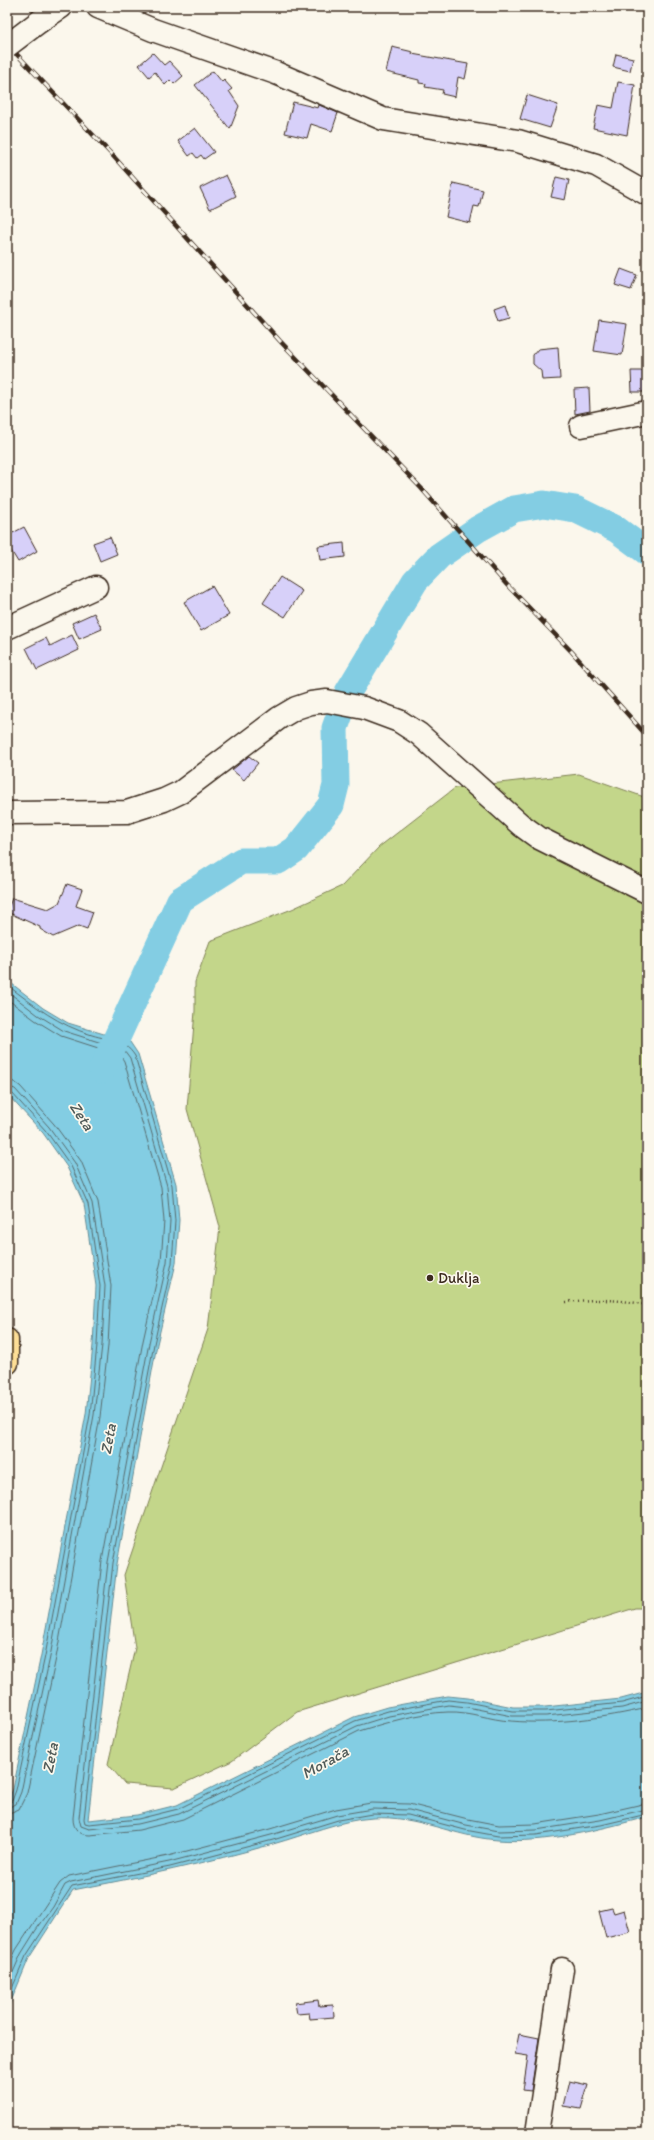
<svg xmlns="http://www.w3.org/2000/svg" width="654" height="2140" viewBox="0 0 654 2140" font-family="Itim,sans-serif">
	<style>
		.green { fill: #c3d68a; stroke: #7f8054 }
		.water { fill: #83cde3; stroke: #668c94 }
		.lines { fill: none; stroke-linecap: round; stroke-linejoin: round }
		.shore { stroke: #586b6d; stroke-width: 1 }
		.river { stroke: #83cde3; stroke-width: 27 }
		.building { fill: #d7d0f9; stroke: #3b2a1e }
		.minor-casing { stroke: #3b2a1e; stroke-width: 25 }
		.major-casing { stroke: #3b2a1e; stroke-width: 25 }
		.path { stroke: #3b2a1e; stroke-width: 2.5; stroke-dasharray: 1 3; stroke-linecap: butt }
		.minor { stroke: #fbf7ec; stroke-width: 22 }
		.major { stroke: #fdde96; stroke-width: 22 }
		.rail-casing { stroke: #3b2a1e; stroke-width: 4.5 }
		.rail { stroke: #fbf7ec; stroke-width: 3; stroke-dasharray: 9; stroke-linecap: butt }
		.minor-bridge-casing { stroke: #3b2a1e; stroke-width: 25; stroke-linecap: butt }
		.minor-bridge { stroke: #fbf7ec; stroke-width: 22 }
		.poi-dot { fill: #3b2a1e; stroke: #fbf7ec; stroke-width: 1.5 }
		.labels { text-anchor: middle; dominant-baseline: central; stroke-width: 3.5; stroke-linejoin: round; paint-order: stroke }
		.poi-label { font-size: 15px; fill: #3b2a1e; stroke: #fbf7ec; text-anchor: start }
		.water-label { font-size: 16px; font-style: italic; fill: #515b59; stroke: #fbf7ec }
	</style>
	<rect width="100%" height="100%" fill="#fbf7ec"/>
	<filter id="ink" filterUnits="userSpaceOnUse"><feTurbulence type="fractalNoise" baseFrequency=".025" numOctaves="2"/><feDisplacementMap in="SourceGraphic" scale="8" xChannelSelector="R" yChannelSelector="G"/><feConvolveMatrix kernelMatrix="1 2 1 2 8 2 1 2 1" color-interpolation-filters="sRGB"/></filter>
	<g filter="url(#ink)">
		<polygon class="green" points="579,774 647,798 647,1608 635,1608 297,1712 232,1761 174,1788 125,1784 108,1764 135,1648 124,1575 208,1329 220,1227 187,1109 195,1011 195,982 210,941 292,909 342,886 379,847 455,788"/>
		<path class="water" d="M7 980 43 1008 68 1023 130 1042 138 1054 176 1184 179 1220 176 1263 157 1344 117 1564 88 1820 137 1815 177 1805 354 1717 387 1707 448 1696 468 1698 513 1707H545L621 1699 647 1692V1817C601 1829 545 1844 498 1840 454 1837 418 1815 373 1818 339 1820 306 1835 273 1844 207 1863 140 1877 73 1890L29 1958 7 2011V1803L13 1789 41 1655 86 1414 93 1345 96 1286 84 1204 67 1167 43 1133 7 1094Z"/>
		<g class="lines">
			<g class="shore">
				<path d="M7 985C35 1006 58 1025 92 1035 111 1041 123 1038 135 1056L172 1185 175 1221 172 1263 154 1344 113 1563 84 1819 85 1823 89 1824 138 1819 178 1809 355 1721 388 1711 448 1700 467 1702 512 1711H546L622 1703 647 1696"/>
				<polyline points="7,991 38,1015 64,1031 124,1050 130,1058 167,1186 170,1221 167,1262 149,1343 108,1562 79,1818 81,1826 89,1829 138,1824 179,1814 357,1726 389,1716 449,1705 467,1707 512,1716 546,1716 622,1708 647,1701"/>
				<path d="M7 999 35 1020 61 1036 120 1055 124 1061 161 1187 164 1221 161 1261 143 1341 102 1561 73 1818C73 1829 79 1835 90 1835L139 1830 183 1819 359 1731C388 1722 418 1713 448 1712 470 1711 490 1720 511 1721 554 1725 606 1718 647 1708"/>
				<polyline points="7,1080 14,1082 20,1086 54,1124 81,1161 98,1202 111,1286 108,1346 100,1417 56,1658 27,1793 19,1809 7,1814"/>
				<polyline points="7,1086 15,1089 49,1127 75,1163 92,1203 105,1286 102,1345 94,1415 50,1657 21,1792 16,1804 7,1808"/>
				<polyline points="7,1091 12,1093 46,1131 71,1166 88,1204 100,1286 97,1345 90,1415 45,1656 16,1790 12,1801 7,1803"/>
				<polyline points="7,1970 16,1950 60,1883 69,1876 168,1856 270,1829 336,1809 371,1803 409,1804 468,1819 499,1825 535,1824 599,1814 647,1803"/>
				<polyline points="7,1986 21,1954 36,1930 53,1907 65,1885 71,1882 169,1862 271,1835 337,1815 372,1809 409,1810 466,1825 499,1831 536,1830 600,1820 647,1809"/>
				<polyline points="7,2000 26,1956 72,1886 170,1867 273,1840 338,1820 372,1814 408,1815 465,1830 498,1836 536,1835 601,1825 647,1814"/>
			</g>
			<polyline class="river" points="102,1070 180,900 241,861 278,861 296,849 331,805 336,785 335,728 348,692 415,581 439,556 478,529 514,509 544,504 575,509 616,529 647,552"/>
		</g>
		<g class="building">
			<polygon points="392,47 413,52 412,54 468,64 465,79 458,77 455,97 442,94 443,90 425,87 426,84 419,83 419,80 386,72"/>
			<polygon points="153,53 164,65 169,61 183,76 174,84 170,80 165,85 155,72 149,77 139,65"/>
			<polygon points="616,54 633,58 630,71 613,67"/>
			<polygon points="213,71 222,82 224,80 232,89 229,91 239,106 230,129 195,85"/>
			<polygon points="618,82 635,85 627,135 593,128 598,105 613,108"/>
			<polygon points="527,95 558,105 550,128 520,119"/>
			<polygon points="293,102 318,108 319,105 338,113 332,131 311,124 307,138 285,133"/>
			<polygon points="195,128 214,152 204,159 201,155 197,158 193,153 189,156 178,141"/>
			<polygon points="226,175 236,196 210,209 200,188"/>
			<polygon points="556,177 569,180 565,200 551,197"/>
			<polygon points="453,183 483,190 479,207 474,206 470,223 446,217"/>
			<polygon points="621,269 637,275 631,290 615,285"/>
			<polygon points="505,305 509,318 498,321 494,309"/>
			<polygon points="599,320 627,324 622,355 594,351"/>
			<polygon points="558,347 560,379 542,380 541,371 533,364 533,355 538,349"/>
			<polygon points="631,371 647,371 647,392 632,392"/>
			<polygon points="589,388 590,411 575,414 574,389"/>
			<polygon points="24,527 37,551 18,562 7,544 7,536"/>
			<polygon points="110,537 117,554 100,561 93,543"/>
			<polygon points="344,543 345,557 320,560 318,546"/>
			<polygon points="280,577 302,591 285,617 263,603"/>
			<polygon points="212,586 229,615 201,631 184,602"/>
			<polygon points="94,613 102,629 79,639 72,623"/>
			<polygon points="72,635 79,650 37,670 26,648 46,638 50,646"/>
			<polygon points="249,756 258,763 244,780 232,770"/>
			<polygon points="67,884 82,889 76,906 93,912 87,929 79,926 53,937 40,929 40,927 7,912 12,898 48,909 59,903"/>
			<polygon points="612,1908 614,1913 624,1910 630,1932 606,1938 599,1911"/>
			<polygon points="318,2000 319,2006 333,2005 334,2017 310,2019 309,2013 297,2014 295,2003"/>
			<polygon points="519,2034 539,2038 531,2091 523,2090 528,2056 515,2054"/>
			<polygon points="569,2081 588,2085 581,2109 563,2106"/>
		</g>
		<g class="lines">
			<g class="minor-casing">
				<g id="minor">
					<polyline points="98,7 153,30 276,73 383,119 518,141 596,165 647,194"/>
					<polyline points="40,21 61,7"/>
					<polyline points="581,426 647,412"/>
					<polyline points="7,628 96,587"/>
					<polyline points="7,813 127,812 164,800 181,792 279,718 296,708 311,703 327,701 364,708 399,721 419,734 521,825 539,838 647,892"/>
					<polyline points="537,2133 562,1969"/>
				</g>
			</g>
			<g class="major-casing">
				<polyline id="major" points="7,1340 7,1363"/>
			</g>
			<path class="path" d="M566 1302C594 1299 619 1299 647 1305"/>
			<use href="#minor" class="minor"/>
			<use href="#major" class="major"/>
			<g class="rail-casing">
				<polyline id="rail" points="7,44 114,157 280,341 421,488 507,585 572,652 647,736"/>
			</g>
			<use href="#rail" class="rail"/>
			<g class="minor-bridge-casing">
				<polyline id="minor-bridge" points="7,46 40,21"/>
			</g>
			<use href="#minor-bridge" class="minor-bridge"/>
		</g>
	</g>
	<circle class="poi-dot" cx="430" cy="1278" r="4"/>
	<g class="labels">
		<g class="poi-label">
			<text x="438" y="1278">Duklja</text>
		</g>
		<g class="water-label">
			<text transform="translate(82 1116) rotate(56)">Zeta</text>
			<text transform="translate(108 1439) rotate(-80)">Zeta</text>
			<text transform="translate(50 1758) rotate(-79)">Zeta</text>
			<text transform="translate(325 1762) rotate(-29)">Morača</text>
		</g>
	</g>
	<rect width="654" height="2140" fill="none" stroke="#fbf7ec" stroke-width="24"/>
	<rect x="12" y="12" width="630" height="2116" fill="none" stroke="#3b2a1e" stroke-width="1.5" filter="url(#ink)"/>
</svg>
